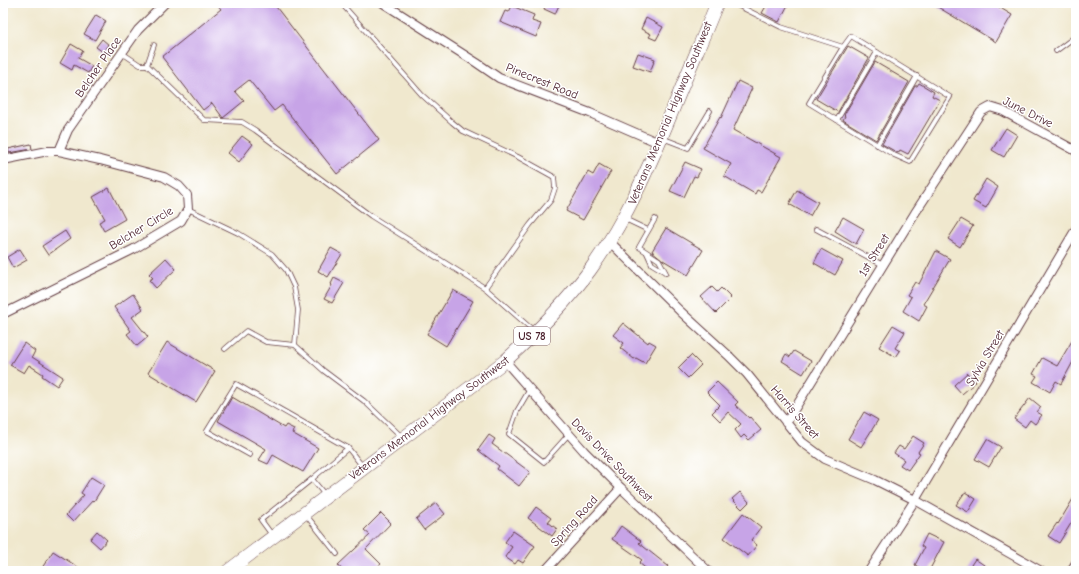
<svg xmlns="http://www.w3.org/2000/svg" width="1079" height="574" viewBox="0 0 1079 574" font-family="'Comic Neue',sans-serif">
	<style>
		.building { fill: #c7a4e7 }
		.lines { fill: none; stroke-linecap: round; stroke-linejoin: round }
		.lane-casing { stroke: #633d43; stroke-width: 5.5 }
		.street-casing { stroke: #633d43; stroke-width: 10 }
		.primary-casing { stroke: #633d43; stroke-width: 14 }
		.lane { stroke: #fff; stroke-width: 4 }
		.street { stroke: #fff; stroke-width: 8 }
		.primary { stroke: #fff; stroke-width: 13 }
		.labels { text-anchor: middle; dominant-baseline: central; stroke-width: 3; stroke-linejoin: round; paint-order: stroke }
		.shield { fill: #fff; stroke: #80626b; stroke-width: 1 }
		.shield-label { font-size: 11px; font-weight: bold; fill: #4a1f2b }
		.street-label { font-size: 12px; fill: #4a1f2b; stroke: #fff }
	</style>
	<rect width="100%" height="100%" fill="#fff"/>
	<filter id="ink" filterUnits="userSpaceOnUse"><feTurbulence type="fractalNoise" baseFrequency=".025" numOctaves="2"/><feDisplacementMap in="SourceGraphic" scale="8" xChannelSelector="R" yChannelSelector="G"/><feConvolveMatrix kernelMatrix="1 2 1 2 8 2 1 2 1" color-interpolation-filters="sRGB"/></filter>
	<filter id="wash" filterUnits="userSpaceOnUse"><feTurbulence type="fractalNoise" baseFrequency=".012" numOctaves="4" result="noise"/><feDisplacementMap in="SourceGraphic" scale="16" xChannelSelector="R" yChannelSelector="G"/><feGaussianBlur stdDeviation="0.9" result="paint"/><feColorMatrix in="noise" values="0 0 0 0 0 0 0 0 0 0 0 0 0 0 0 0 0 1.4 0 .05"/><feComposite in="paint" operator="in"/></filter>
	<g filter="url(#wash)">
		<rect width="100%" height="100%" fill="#f0e8ce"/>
		<g id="blocks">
			<g class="building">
				<polygon points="216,3 273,3 379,140 337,174 282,105 274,111 249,80 235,91 244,101 223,118 212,103 203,110 162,57 221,9"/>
				<polygon points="546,3 560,3 555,14 544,9"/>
				<polygon points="768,3 789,3 779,22 762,13"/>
				<polygon points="931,3 992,3 1012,15 996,42"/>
				<polygon points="512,6 534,15 532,21 541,24 536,37 500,22 505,11 509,12"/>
				<polygon points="96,15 106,21 95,40 84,34"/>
				<polygon points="646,18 663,27 656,40 649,37 651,34 641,29"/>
				<polygon points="102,39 109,45 103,52 96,47"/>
				<polygon points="71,44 83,51 78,58 92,66 88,73 74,65 72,70 60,63"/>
				<polygon points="848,46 869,58 838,112 816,99"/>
				<polygon points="638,53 655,59 650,72 633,66"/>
				<polygon points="875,62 909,82 876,140 843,120 845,116 844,115"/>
				<polygon points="738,81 752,88 733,130 781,157 761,192 757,190 755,194 724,176 731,164 703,148 720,117 721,118"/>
				<polygon points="919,83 934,92 932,96 940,100 908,154 900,150 898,153 882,144 915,86 917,86"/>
				<polygon points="1006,128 1017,135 1004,157 992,150"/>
				<polygon points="242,136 253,144 239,162 228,153"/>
				<polygon points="31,144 32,149 9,153 8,149"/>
				<polygon points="685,162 701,169 697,177 694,176 684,197 670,191"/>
				<polygon points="599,164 611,171 583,220 566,211 588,172 593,175"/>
				<polygon points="986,179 998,187 986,208 973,201"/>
				<polygon points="109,188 125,219 104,231 99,222 105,219 93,197"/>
				<polygon points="797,190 818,202 810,216 789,204"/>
				<polygon points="843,217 864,229 856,244 835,231"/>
				<polygon points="961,219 973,226 960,247 948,239"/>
				<polygon points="666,228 703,250 688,275 663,260 652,251"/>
				<polygon points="65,231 70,239 48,255 42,246"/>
				<polygon points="331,248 342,254 328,277 318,271"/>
				<polygon points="20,249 27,260 13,268 7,257"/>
				<polygon points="821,249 843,261 835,275 814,263"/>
				<polygon points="936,251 950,259 923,304 927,306 919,321 903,311 911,297 907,295 915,282 919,284"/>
				<polygon points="166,258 176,269 156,288 149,280 153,278 149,274"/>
				<polygon points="334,278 344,283 332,303 324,299 332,285 331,284"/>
				<polygon points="712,287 717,292 721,288 731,298 716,313 701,297"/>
				<polygon points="453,290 473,301 446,346 427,334"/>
				<polygon points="133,294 143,309 132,317 148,337 137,346 127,334 131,331 114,307"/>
				<polygon points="623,323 648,343 649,341 656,345 645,363 636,358 634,359 620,348 624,343 613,335"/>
				<polygon points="893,325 905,332 895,348 900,351 896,357 879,347"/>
				<polygon points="1076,334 1076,356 1061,384 1056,381 1050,392 1033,382 1037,376 1033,374 1042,358 1057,366"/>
				<polygon points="167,342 215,371 196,402 148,373"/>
				<polygon points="24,343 35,351 32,357 63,377 57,386 42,376 43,374 29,365 24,373 10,365"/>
				<polygon points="794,351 811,361 803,374 782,361 786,354 790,357"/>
				<polygon points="691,355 701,365 688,378 678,368"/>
				<polygon points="967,373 976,382 962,394 954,385"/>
				<polygon points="717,382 738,402 735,405 749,418 750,417 761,430 749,440 744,435 741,438 735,430 741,424 728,412 720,421 712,413 720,405 707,392"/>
				<polygon points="232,397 284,428 286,425 294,429 292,433 318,448 303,472 273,455 268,464 259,460 266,449 218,421"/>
				<polygon points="1030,398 1041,407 1037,412 1042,415 1035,424 1030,420 1025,427 1014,419"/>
				<polygon points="864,412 878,420 861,447 848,439"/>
				<polygon points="489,435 495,439 492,444 530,472 519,486 497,469 499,466 478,450"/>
				<polygon points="913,436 924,443 918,452 920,453 908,470 900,465 904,460 894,453 899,446 904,449"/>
				<polygon points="987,439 1001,447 989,467 975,459"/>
				<polygon points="91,477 104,485 94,501 93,500 73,522 66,515 84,495 81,493"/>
				<polygon points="740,492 749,502 742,509 732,499"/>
				<polygon points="965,492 976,499 968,512 956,505"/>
				<polygon points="1076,494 1076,522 1073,520 1059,543 1048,536 1057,523 1058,524"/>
				<polygon points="436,503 445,514 424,530 416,519"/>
				<polygon points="536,507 551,518 548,522 557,529 552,536 528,518"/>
				<polygon points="381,513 391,523 366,549 381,564 373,571 343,571 338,565 370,535 364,530"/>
				<polygon points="743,513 761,527 751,540 757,545 748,556 724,538"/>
				<polygon points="621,526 641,541 639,543 668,566 664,571 649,571 639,563 642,560 612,539"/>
				<polygon points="97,531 107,540 100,548 90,539"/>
				<polygon points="513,531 535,546 523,563 518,560 515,564 505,557 512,547 505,542"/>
				<polygon points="927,534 944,542 929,571 925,571 915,565 924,548 921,546"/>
				<polygon points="53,551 84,571 40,571"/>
				<polygon points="975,559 993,571 967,571"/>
			</g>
		</g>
	</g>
	<g filter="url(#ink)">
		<use href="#blocks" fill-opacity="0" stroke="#633d43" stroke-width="1"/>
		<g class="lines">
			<g class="lane-casing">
				<g id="lane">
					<polyline points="341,3 422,95 452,122 463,131 518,157 554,177 555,188 551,200 530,225 485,288 534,331"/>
					<polyline points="733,3 781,27 843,47"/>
					<polygon points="851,36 950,97 910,162 894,155 809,103 843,47"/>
					<polyline points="1056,51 1076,36"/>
					<polyline points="122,53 140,65 147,65 154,45"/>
					<polyline points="147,65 204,120 242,122 255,130 371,216 485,288"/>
					<polyline points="837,120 877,52"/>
					<polyline points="662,138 688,148 710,111"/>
					<polyline points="877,145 917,76"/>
					<polyline points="188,209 238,233 272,254 286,270 294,287 298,310 295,345"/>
					<polyline points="625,219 648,230"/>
					<polyline points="655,219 639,247 659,260 666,273"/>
					<polyline points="816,229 883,265"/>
					<polyline points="647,253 652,264 665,272"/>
					<polyline points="225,349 246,331 266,342 295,345 324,371 364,401 402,437"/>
					<polyline points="530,389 517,411 509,434 544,462 569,434"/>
					<polyline points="250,455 207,431 236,384 348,448 363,467"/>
					<polyline points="312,479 325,495"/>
					<polyline points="306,515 337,554"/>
					<polyline points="272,535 261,520 312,479 348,448"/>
				</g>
			</g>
			<g class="street-casing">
				<g id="street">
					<polyline points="383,3 477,63 499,78 590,113 659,143"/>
					<polyline points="59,151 68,130 138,30 165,3"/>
					<polyline points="3,160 48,151 59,151 100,160 164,177 179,186 187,195 188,209 181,221 134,249 3,314"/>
					<polyline points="610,241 613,245 680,311 728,355 747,374 802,442 825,459 875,480 915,500 1041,571"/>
					<polyline points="505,361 584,451 621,488 708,571"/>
					<polyline points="786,423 915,213 981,112 990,107 1003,111 1076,151"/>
					<polyline points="545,571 621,488"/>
					<polyline points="869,571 915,500 1076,229"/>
					<polyline points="1071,571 1076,563"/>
				</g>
			</g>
			<g class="primary-casing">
				<path id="primary" d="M228 571 505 361C536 333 565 304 590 270 626 221 650 165 673 109 687 74 703 38 717 3"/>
			</g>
			<use href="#lane" class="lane"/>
			<use href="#street" class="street"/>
			<use href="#primary" class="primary"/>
		</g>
	</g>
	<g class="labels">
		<rect class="shield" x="514" y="327" width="36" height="18" rx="3"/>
		<g class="shield-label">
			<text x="532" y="336">US 78</text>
		</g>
		<g class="street-label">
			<text transform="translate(98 67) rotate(-55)">Belcher Place</text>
			<text transform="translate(542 81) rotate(22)">Pinecrest Road</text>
			<text transform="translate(1028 112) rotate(27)">June Drive</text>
			<text transform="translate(670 113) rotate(-67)">Veterans Memorial Highway Southwest</text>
			<text transform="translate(141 228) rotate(-31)">Belcher Circle</text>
			<text transform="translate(874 255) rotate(-58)">1st Street</text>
			<text transform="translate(985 358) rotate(-59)">Sylvia Street</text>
			<text transform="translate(795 412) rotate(49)">Harris Street</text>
			<text transform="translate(429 418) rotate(-37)">Veterans Memorial Highway Southwest</text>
			<text transform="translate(612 460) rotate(46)">Davis Drive Southwest</text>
			<text transform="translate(574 521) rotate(-48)">Spring Road</text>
		</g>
	</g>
	<rect width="1079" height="574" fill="none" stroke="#fff" stroke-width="16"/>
</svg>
